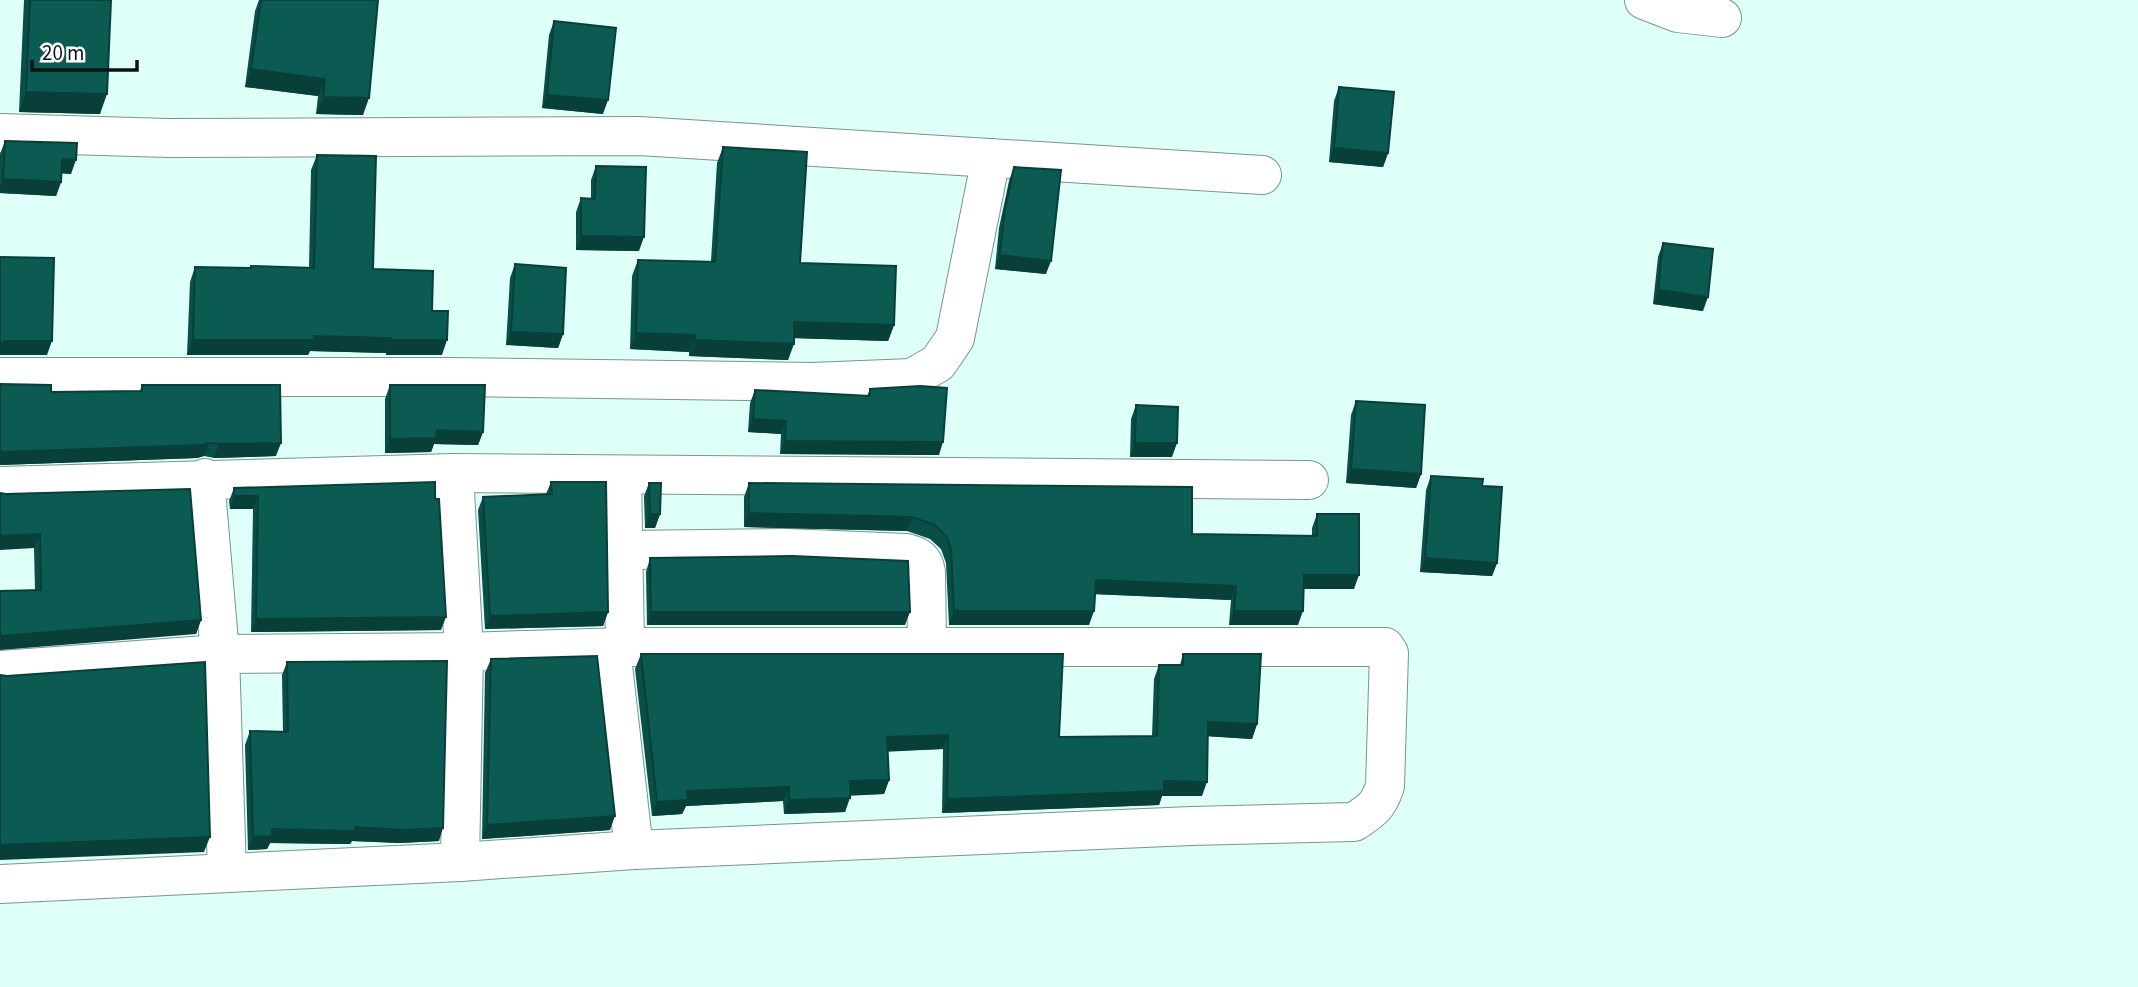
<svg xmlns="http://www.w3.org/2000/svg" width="2138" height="987" viewBox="0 0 2138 987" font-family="'Source Sans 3',sans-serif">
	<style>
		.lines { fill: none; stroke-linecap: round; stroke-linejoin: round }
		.street-casing { stroke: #789590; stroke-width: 40 }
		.street { stroke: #fff; stroke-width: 38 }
		.wall { fill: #094e47 }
		.shaded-wall { fill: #084039 }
		.building { fill: #0b5b52; stroke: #084039; stroke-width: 2 }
	</style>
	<rect width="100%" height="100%" fill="#dffff9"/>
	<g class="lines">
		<g class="street-casing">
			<g id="street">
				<polyline points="1644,0 1678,13 1722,18"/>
				<polyline points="0,133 168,138 639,136 1262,175"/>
				<polyline points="0,377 449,377 811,382 912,378 938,363 955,338 991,158"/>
				<polyline points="454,473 464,652 460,862"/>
				<polyline points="622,475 625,647"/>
				<polyline points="205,478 220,654 227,872"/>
				<polyline points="0,486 454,473 1309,480"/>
				<path d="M623 550 787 548 906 553C918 556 924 559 926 572L927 647"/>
				<polyline points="611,648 634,850"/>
				<path d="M0 670 220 654 464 652 625 647H1385L1389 653 1385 786C1378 807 1372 810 1354 822L1191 826 634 850 460 862 0 884"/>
			</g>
		</g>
		<use href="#street" class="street"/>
	</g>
	<g class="wall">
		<polygon points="24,0 111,0 100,114 19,112"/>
		<polygon points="259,0 378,0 363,115 316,114 318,96 245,87 255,11"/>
		<polygon points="554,21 603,114 542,108 549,35"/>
		<polygon points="1339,87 1388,153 1383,167 1329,162 1334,101"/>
		<polygon points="5,141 71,174 61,173 61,182 56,196 0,193 0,154"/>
		<polygon points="723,147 800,263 894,325 888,341 794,338 788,360 689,356 689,352 630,349 632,276 638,260 711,261 717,163"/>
		<polygon points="317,155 373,269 432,311 442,355 386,355 386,353 310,351 308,355 187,355 190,282 195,267 250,268 251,266 309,268 311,170"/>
		<polygon points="596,166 639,251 576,250 576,212 581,198 591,199 591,180"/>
		<polygon points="1014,167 1046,274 995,269 999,228 1009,181"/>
		<polygon points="1663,243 1703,311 1653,304 1658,257"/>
		<polygon points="515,264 563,334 558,348 506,345 510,278"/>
		<polygon points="0,384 51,392 140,391 142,385 276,456 214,458 204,456 197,458 0,465"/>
		<polygon points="390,385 483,432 478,445 434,444 431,452 385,453 385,399"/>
		<polygon points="870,389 939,455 780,454 781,434 748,432 750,403 755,390 867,396"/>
		<polygon points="1356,401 1421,474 1416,488 1346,483 1351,415"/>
		<polygon points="1136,405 1172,457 1130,457 1131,419"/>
		<polygon points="1431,476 1482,486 1497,563 1492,576 1420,572 1426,490"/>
		<polygon points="551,482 608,612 603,626 485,629 478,510 483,497 546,494"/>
		<polygon points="649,483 660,514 655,528 645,528 644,496"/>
		<polygon points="749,483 1192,534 1312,536 1312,528 1317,514 1354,589 1304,589 1298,625 1229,625 1231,600 1095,594 1089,625 949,625 946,563 941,549 930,539 907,531 744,527 744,497"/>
		<polygon points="234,488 435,499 441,630 251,632 253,509 230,509 229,501"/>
		<polygon points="0,493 201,620 196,634 35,590 34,548"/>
		<polygon points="650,558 905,625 647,625 646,572"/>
		<polygon points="641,654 1059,737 1152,736 1154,679 1159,665 1180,665 1183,654 1257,724 1252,739 1208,736 1202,796 1162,796 1159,805 942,813 943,749 888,751 889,780 884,794 850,795 845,812 784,814 783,801 686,806 682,814 652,816 635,669"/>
		<polygon points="491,659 610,830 482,839 485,673"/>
		<polygon points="287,662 439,841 400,843 352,841 350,844 270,843 267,849 248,850 245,745 250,731 283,732 282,675"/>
	</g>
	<g class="shaded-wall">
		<polygon points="251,69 325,79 318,96 245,87"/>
		<polygon points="26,92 107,94 100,114 19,112"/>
		<polygon points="547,95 608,100 603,114 542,108"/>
		<polygon points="323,97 369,98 363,115 316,114"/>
		<polygon points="1334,148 1388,153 1383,167 1329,162"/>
		<polygon points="62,159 76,160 71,174 57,173"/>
		<polygon points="3,179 61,182 56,196 0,193 0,187"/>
		<polygon points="581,236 644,237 639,251 576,250"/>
		<polygon points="1000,255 1051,261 1046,274 995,269"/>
		<polygon points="1658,290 1708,297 1703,311 1653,304"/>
		<polygon points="794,322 894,325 888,341 789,338"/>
		<polygon points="511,332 563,334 558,348 506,345"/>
		<polygon points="636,333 695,335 689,352 630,349"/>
		<polygon points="314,336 391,338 386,353 310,351 308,355 187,355 193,340"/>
		<polygon points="391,340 447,340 442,355 386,355"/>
		<polygon points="695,340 794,344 788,360 689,356"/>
		<polygon points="5,341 52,341 47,355 0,355 0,343"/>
		<polygon points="753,419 786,421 781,434 748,432"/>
		<polygon points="437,430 483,432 478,445 434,444 431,452 385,453 390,439"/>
		<polygon points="785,441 943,442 939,455 780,454"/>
		<polygon points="209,443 204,456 197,458 0,465 0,452"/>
		<polygon points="281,443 276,456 214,458 219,444"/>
		<polygon points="1135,443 1177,443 1172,457 1130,457"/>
		<polygon points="1351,469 1421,474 1416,488 1346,483"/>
		<polygon points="234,496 258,496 253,509 230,509"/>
		<polygon points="749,513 912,517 907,531 744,527"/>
		<polygon points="650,514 660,514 655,528 645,528"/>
		<polygon points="40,534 34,548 0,550 0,536"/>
		<polygon points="1425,558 1497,563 1492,576 1420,572"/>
		<polygon points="1304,575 1359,575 1354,589 1299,589"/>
		<polygon points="1096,580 1236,586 1231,600 1091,594"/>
		<polygon points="954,611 1094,611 1089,625 949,625"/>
		<polygon points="1234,611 1303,611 1298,625 1229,625"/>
		<polygon points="608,612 603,626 485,629 490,616"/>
		<polygon points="651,612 910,612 905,625 647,625"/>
		<polygon points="446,617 441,630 251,632 256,619"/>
		<polygon points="201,620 196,634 0,650 0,636"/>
		<polygon points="1208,722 1257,724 1252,739 1202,736"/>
		<polygon points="948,735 943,749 882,752 887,737"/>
		<polygon points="889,780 884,794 845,796 850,781"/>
		<polygon points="1164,781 1207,782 1202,796 1162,796 1159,805 942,813 947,799"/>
		<polygon points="789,787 783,801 686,806 682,814 652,816 657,802 687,791"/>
		<polygon points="850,798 845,812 784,814 789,800"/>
		<polygon points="615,816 610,830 482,839 487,825"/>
		<polygon points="355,827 443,828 439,841 400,843 352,841 350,844 270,843 267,849 248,850 253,837 272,829"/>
		<polygon points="210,837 204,852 0,860 0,845"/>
	</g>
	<g class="building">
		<polygon points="30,0 111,0 107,94 26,92"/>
		<polygon points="261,0 378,0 369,98 323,97 325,79 251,69"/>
		<polygon points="554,21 616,28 608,100 547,95"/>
		<polygon points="1339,87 1394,92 1388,153 1334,148"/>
		<polygon points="5,141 77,143 76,160 62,159 61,182 3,179"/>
		<polygon points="723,147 807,152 800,263 896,266 894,325 794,322 794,344 695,340 695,335 636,333 638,260 715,262"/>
		<polygon points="317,155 376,156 373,269 433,271 432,311 448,311 447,340 391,340 391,338 314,336 314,340 193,340 195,267 251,268 251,266 314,268"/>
		<polygon points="596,166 646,167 644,237 581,236 581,198 595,199"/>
		<polygon points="1014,167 1061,170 1051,261 1000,255 1004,214"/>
		<polygon points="1663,243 1713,249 1708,297 1658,290"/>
		<polygon points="0,257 54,258 52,341 5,341 0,343"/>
		<polygon points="515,264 566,268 563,334 511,332"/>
		<polygon points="0,384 51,385 51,392 142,391 142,385 280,385 281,443 219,444 209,443 201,445 0,452"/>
		<polygon points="390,385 485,385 483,432 437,430 436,438 390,439"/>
		<polygon points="920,386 947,388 943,442 785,441 786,421 753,419 755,390 870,396 870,389"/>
		<polygon points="1356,401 1425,405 1421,474 1351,469"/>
		<polygon points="1136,405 1178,407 1177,443 1135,443"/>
		<polygon points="1431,476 1483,479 1482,486 1502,487 1497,563 1425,558"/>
		<polygon points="435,482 435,499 439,499 446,617 256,619 258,496 234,496 234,488"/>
		<polygon points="551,482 606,482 608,612 490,616 483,497 552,494"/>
		<polygon points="649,483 661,483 660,514 650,514"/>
		<polygon points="749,483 1192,487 1192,534 1317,536 1317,514 1359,514 1359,575 1304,575 1303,611 1234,611 1236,586 1096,580 1094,611 954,611 951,549 946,536 935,525 912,517 749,513"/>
		<polygon points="190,489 201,620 0,636 0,591 41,590 40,534 0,536 0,493 6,494"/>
		<polygon points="792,556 908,561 910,612 651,612 650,558"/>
		<polygon points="641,654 1063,654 1059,737 1157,736 1159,665 1183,665 1183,654 1261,654 1257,724 1208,722 1207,782 1164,781 1164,791 947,799 948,735 887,737 889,780 850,781 850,798 789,800 789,787 687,791 688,800 657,802"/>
		<polygon points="597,656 615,816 487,825 491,659"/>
		<polygon points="447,661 443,828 404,830 355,827 355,831 272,829 272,836 253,837 250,731 288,732 287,662"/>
		<polygon points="205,662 210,837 0,845 0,675 7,676"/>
	</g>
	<path d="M32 60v10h105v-10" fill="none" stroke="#0a1513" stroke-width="3.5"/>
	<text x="42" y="60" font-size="21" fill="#0a1513" stroke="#ffffff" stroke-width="5" paint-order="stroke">20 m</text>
</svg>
